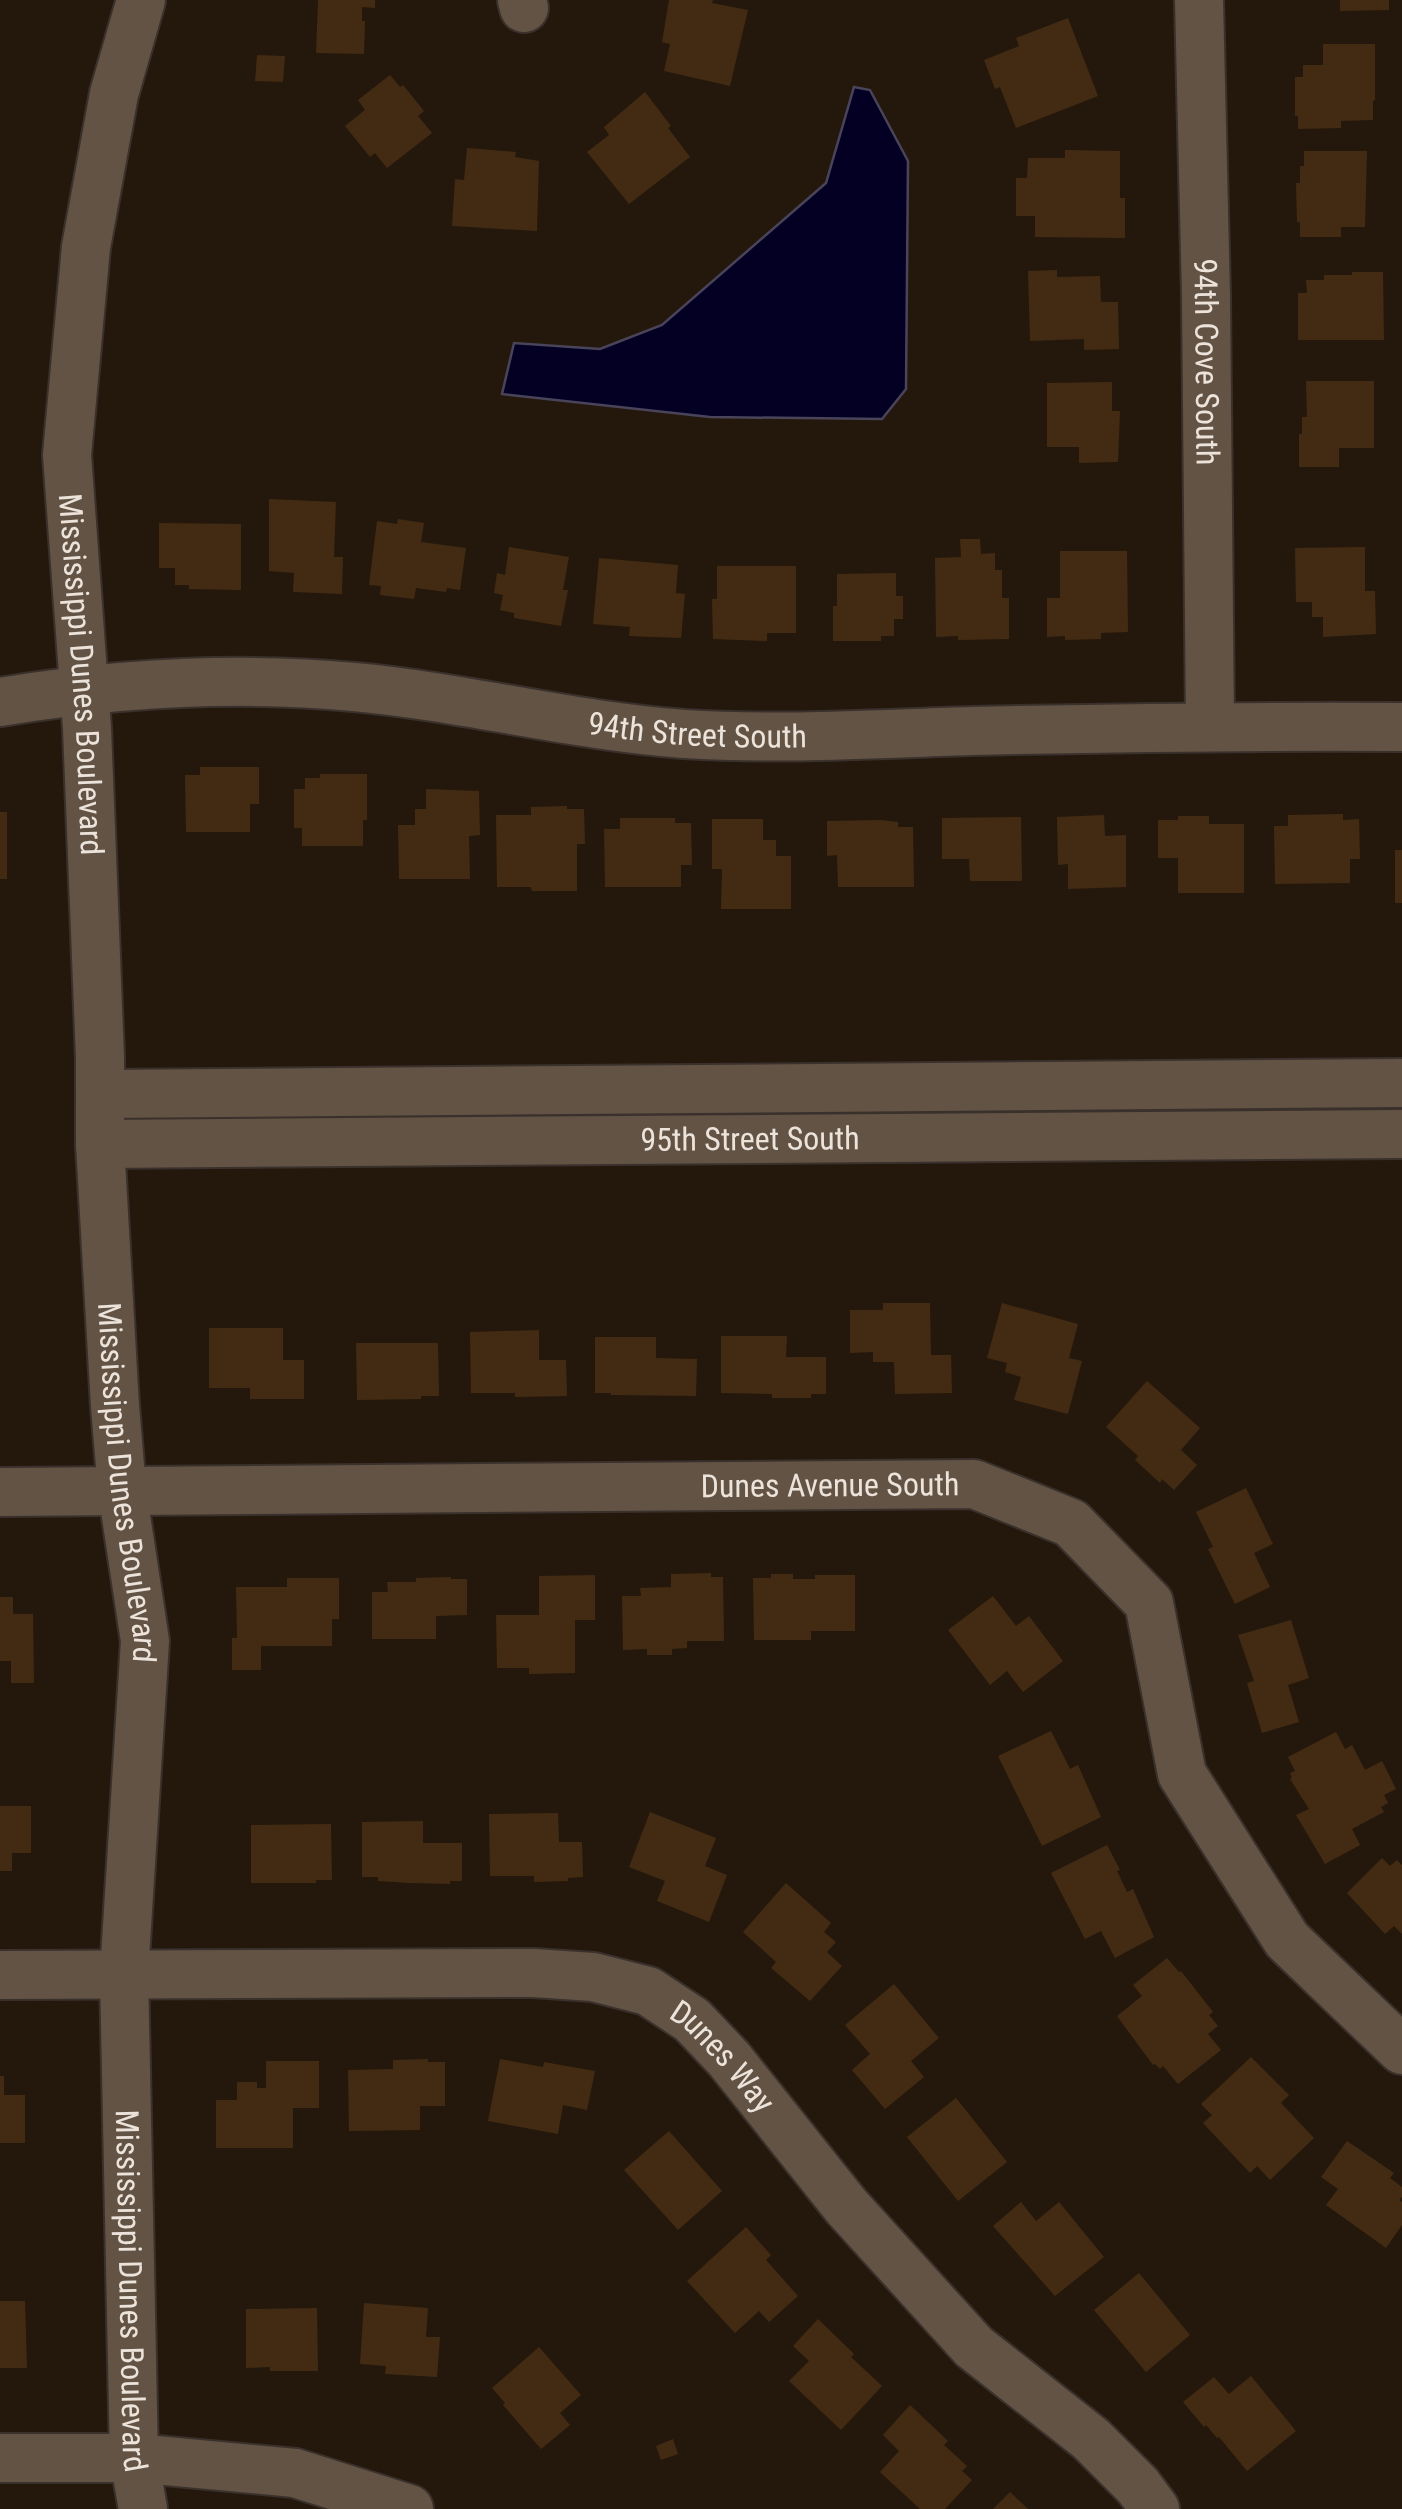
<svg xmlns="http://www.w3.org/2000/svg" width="1402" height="2509" viewBox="0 0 1402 2509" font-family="'Roboto Condensed',sans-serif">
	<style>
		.water { fill: #030023; stroke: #49445a; stroke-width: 2.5 }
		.building { fill: #432b13 }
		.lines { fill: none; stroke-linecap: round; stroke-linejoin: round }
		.minor-casing { stroke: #3a312c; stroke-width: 52 }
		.minor { stroke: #625345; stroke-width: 48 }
		.labels { text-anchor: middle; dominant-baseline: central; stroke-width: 8; stroke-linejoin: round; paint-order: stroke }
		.street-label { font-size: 32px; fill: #ece3db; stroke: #1b0f04 }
	</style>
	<rect width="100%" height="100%" fill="#24180c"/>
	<polygon class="water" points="854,87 870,90 908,161 906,389 882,419 710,417 502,394 514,343 600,349 662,325 826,183"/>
	<g class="building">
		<polygon points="318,0 375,0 375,8 362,7 362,21 365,21 364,54 316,53"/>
		<polygon points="669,0 713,0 712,3 748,10 730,86 664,71 670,44 662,42"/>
		<polygon points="1340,0 1389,0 1389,10 1340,11"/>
		<polygon points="1068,18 1098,96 1016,128 1000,87 995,89 984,60 1019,46 1016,38"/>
		<polygon points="1323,44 1375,44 1375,100 1373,101 1373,120 1341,121 1341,128 1298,129 1298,116 1295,116 1295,77 1303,77 1303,65 1323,65"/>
		<polygon points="257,55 285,56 283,82 255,81"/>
		<polygon points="390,75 400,87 403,85 424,111 418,116 432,133 387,168 375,153 370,157 345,126 365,110 358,100"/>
		<polygon points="645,92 671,126 668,128 690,157 629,204 587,152 609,135 604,127"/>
		<polygon points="467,148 516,152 515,157 539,161 537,231 452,226 455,179 464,180"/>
		<polygon points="1065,150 1120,151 1120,198 1125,198 1125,238 1035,237 1035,216 1016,216 1016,178 1027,178 1028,158 1065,158"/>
		<polygon points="1304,151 1367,151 1365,227 1341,227 1341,237 1300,237 1300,222 1297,222 1296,183 1300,183 1300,166 1304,166"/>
		<polygon points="1057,270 1057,277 1100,276 1101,302 1118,302 1119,349 1084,350 1084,339 1030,341 1028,271"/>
		<polygon points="1352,272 1383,272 1384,340 1298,340 1298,293 1307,293 1306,280 1324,280 1324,275 1352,275"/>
		<polygon points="1306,381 1374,381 1374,448 1339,448 1339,467 1299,467 1299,434 1302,434 1302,417 1307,417"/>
		<polygon points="1112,382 1112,411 1120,411 1118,462 1079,463 1079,447 1047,447 1047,383"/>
		<polygon points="269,499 336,502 334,557 343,557 342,594 293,592 294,573 269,571"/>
		<polygon points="398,519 424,523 421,542 466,548 460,590 447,588 446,592 416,588 414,599 380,595 381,586 369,585 377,521 397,524"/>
		<polygon points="159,523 241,524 241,590 189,589 189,585 175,585 175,568 159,568"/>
		<polygon points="960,539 980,539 981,554 995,553 995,570 1002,570 1002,598 1009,598 1009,639 958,640 958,636 936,637 935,558 961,557"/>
		<polygon points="509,547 569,557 563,590 568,590 561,626 514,618 514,613 500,610 503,595 494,593 497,573 505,575"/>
		<polygon points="1365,547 1365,591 1375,591 1376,634 1323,637 1323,617 1312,617 1312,602 1296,602 1295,548"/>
		<polygon points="1060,551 1127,551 1128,632 1101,633 1101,639 1065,640 1065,636 1047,637 1047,598 1060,598"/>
		<polygon points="599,558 678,565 676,593 685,594 681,638 629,636 630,627 593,624"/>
		<polygon points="717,566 796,566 796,633 767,633 767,641 713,639 712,599 717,599"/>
		<polygon points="896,573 896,596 903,596 903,619 894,619 894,636 881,636 881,641 833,641 833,606 837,606 837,574"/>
		<polygon points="200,767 259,767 259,804 250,804 250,832 186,832 185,775 200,775"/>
		<polygon points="320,774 367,774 367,820 363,820 363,846 302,846 302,828 294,828 294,789 305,789 305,778 320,778"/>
		<polygon points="426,789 479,791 480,835 469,836 470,879 399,879 398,825 415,825 415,809 426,809"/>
		<polygon points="567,806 567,809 584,809 585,844 577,844 577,891 532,891 531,887 497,887 496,815 531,815 531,807"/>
		<rect x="0" y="812" width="7" height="67"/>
		<polygon points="1343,814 1343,820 1359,819 1360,859 1350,859 1350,883 1275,884 1274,826 1288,826 1288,815"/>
		<polygon points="1104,815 1105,836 1126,835 1126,887 1068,889 1068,864 1058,865 1057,817"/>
		<polygon points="1178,816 1209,816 1209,824 1244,824 1244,893 1178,893 1178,858 1158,858 1158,820 1178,820"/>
		<polygon points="1021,817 1022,881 970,881 969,859 942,859 942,818"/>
		<polygon points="620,818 675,818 675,823 691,823 692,865 681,865 681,887 605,887 604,829 620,829"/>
		<polygon points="712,819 763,819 763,840 776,840 776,856 791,856 791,909 721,909 722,869 712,869"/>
		<polygon points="881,820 898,822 898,827 913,827 914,887 838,887 837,855 827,856 827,821"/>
		<rect x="1395" y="850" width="7" height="53"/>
		<polygon points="883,1303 930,1303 931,1355 951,1355 952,1393 895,1394 894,1362 873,1362 873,1352 850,1353 850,1310 883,1310"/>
		<polygon points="1002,1303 1078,1324 1069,1358 1082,1361 1068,1414 1014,1400 1021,1377 1005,1372 1007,1363 987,1358"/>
		<polygon points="209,1328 283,1328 283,1360 304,1360 304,1399 250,1399 250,1388 209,1388"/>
		<polygon points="539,1330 539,1360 566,1360 567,1396 515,1397 515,1393 471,1393 470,1332"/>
		<polygon points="721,1336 787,1336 786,1357 826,1357 826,1394 811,1394 811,1398 772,1398 772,1394 721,1393"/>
		<polygon points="595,1337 656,1337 656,1358 697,1359 696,1396 611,1395 611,1393 595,1393"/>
		<polygon points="356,1343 438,1343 439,1396 421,1396 421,1399 357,1400"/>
		<polygon points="1147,1381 1200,1428 1181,1450 1197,1465 1174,1490 1162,1479 1160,1483 1135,1460 1138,1456 1106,1427"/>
		<polygon points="1246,1488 1273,1544 1254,1553 1270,1587 1235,1604 1208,1549 1213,1547 1196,1512"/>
		<polygon points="711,1573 711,1577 723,1577 724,1641 687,1641 687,1648 672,1649 672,1655 647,1655 647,1649 623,1650 622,1596 641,1596 640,1588 671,1587 671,1574"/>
		<polygon points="771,1574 793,1574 793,1579 815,1579 815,1575 855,1575 855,1631 811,1631 811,1640 754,1640 753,1578 771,1578"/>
		<polygon points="595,1575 595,1620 575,1620 575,1673 529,1674 529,1668 497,1668 496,1615 539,1615 539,1576"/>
		<polygon points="451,1577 451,1579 467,1579 467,1615 436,1616 436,1639 372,1639 372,1592 388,1592 387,1582 416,1582 416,1578"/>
		<polygon points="287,1578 339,1578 339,1619 332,1619 332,1646 261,1646 261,1670 232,1670 232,1638 237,1638 236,1587 287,1587"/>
		<polygon points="993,1596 1016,1626 1029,1616 1063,1661 1023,1692 1007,1671 990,1685 948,1630"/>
		<polygon points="0,1597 13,1597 13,1614 33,1614 34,1683 11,1683 11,1661 0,1661"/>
		<polygon points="1291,1620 1309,1678 1288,1685 1299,1722 1262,1733 1247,1683 1254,1681 1238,1635"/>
		<polygon points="1051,1731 1070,1769 1078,1765 1101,1817 1042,1846 998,1756"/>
		<polygon points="1336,1732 1345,1749 1352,1745 1365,1770 1382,1761 1396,1789 1384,1795 1388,1803 1381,1807 1384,1812 1352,1829 1360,1845 1325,1864 1296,1815 1309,1809 1290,1779 1292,1778 1290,1773 1295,1771 1288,1757"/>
		<polygon points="0,1806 31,1806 31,1853 12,1853 12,1871 0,1871"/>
		<polygon points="650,1812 716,1838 705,1866 727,1875 709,1922 657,1901 665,1881 629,1867"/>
		<polygon points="558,1813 559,1842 582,1842 583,1877 568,1878 568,1881 534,1882 534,1876 490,1876 489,1814"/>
		<polygon points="423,1821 423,1843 462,1843 462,1881 450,1881 450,1884 410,1883 378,1881 378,1877 362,1877 362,1822"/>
		<polygon points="331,1824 332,1880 316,1880 316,1883 251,1883 251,1825"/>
		<polygon points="1107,1845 1120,1870 1117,1871 1127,1892 1133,1889 1154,1937 1115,1958 1101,1931 1085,1939 1051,1873"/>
		<polygon points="1382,1858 1390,1866 1397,1860 1402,1865 1402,1934 1394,1926 1385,1934 1347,1893"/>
		<polygon points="786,1883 831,1923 824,1932 836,1942 827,1952 842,1966 810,2001 771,1968 776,1962 743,1932"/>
		<polygon points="1167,1958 1179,1972 1181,1971 1213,2012 1209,2015 1218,2026 1208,2034 1221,2050 1178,2084 1163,2066 1160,2069 1155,2064 1153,2065 1117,2016 1142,1996 1133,1985"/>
		<polygon points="894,1984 939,2038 911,2061 924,2077 885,2109 852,2070 870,2054 845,2025"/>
		<polygon points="1251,2057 1289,2095 1281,2103 1314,2138 1270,2180 1257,2166 1250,2173 1203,2123 1212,2115 1201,2104"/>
		<polygon points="428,2059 428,2062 445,2062 445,2106 420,2106 420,2130 349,2131 348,2070 393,2069 393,2060"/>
		<polygon points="500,2059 543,2067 544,2062 595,2071 587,2110 563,2105 558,2134 488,2121"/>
		<polygon points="266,2061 319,2061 319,2108 293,2108 293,2148 216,2148 216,2100 237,2100 237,2082 257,2082 257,2088 266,2088"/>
		<polygon points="0,2076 4,2076 4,2095 25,2095 25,2143 0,2143"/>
		<polygon points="956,2098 1007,2162 958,2201 907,2137"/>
		<polygon points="669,2131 722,2191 678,2230 624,2170"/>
		<polygon points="1347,2141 1394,2173 1390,2178 1402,2187 1402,2197 1399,2200 1402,2202 1402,2225 1386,2248 1326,2205 1338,2189 1321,2177"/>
		<polygon points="1021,2202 1036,2221 1059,2202 1104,2257 1055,2296 993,2226"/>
		<polygon points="746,2227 771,2255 766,2260 798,2296 769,2322 759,2311 735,2333 687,2281"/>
		<polygon points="1139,2273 1190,2335 1146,2372 1094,2310"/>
		<polygon points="0,2301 25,2301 27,2368 0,2368"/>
		<polygon points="364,2303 428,2308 426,2337 440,2337 437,2377 385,2374 386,2366 360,2364"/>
		<polygon points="317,2308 318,2371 270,2371 270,2367 246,2368 246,2309"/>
		<polygon points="818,2319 854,2354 851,2357 882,2386 841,2430 789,2381 809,2361 793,2346"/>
		<polygon points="539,2347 581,2395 560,2413 570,2425 541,2449 503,2405 505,2403 492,2388"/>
		<polygon points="1251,2376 1296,2431 1247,2471 1219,2437 1217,2438 1206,2425 1204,2427 1183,2402 1214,2377 1229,2394"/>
		<polygon points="910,2405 948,2441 944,2445 967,2466 962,2471 972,2480 945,2509 920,2509 880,2472 899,2451 883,2435"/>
		<polygon points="673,2439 678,2454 661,2460 656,2446"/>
		<polygon points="1010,2492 1028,2509 993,2509"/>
	</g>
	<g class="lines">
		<g class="minor-casing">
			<g id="minor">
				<path id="s1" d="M141 0 114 94 86 247 67 455 87 728 100 1058V1144L115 1406 122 1490 145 1641 124 1974 134 2458 143 2509"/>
				<polyline points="522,0 524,8"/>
				<path id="s2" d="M1199 0 1206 296 1210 726"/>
				<path id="s3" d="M0 702C118 683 235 676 354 687 464 697 573 726 684 734 779 740 876 734 971 731 1115 728 1258 726 1402 727"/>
				<polyline points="101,1094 1402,1083"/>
				<path id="s4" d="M100 1144 1402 1134"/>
				<path id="s5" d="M0 1492 974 1484 1071 1523 1149 1603 1182 1774 1287 1940 1402 2050"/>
				<path id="s6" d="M0 1975 534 1973 593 1977 648 1991 692 2020 729 2059 846 2206 974 2347 1091 2439 1138 2486 1155 2509"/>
				<polyline points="0,2458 134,2458 295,2473 409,2509"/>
			</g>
		</g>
		<use href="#minor" class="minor"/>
	</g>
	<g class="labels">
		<g class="street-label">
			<text stroke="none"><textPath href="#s2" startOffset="362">94th Cove South</textPath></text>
			<text stroke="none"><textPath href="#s1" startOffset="682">Mississippi Dunes Boulevard</textPath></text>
			<text stroke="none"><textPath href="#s3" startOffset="702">94th Street South</textPath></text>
			<text stroke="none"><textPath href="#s4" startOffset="650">95th Street South</textPath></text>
			<text stroke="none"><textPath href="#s1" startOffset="1492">Mississippi Dunes Boulevard</textPath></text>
			<text stroke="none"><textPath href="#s5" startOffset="830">Dunes Avenue South</textPath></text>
			<text stroke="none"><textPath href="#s6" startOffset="750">Dunes Way</textPath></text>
			<text stroke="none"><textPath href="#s1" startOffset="2302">Mississippi Dunes Boulevard</textPath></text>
		</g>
	</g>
</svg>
